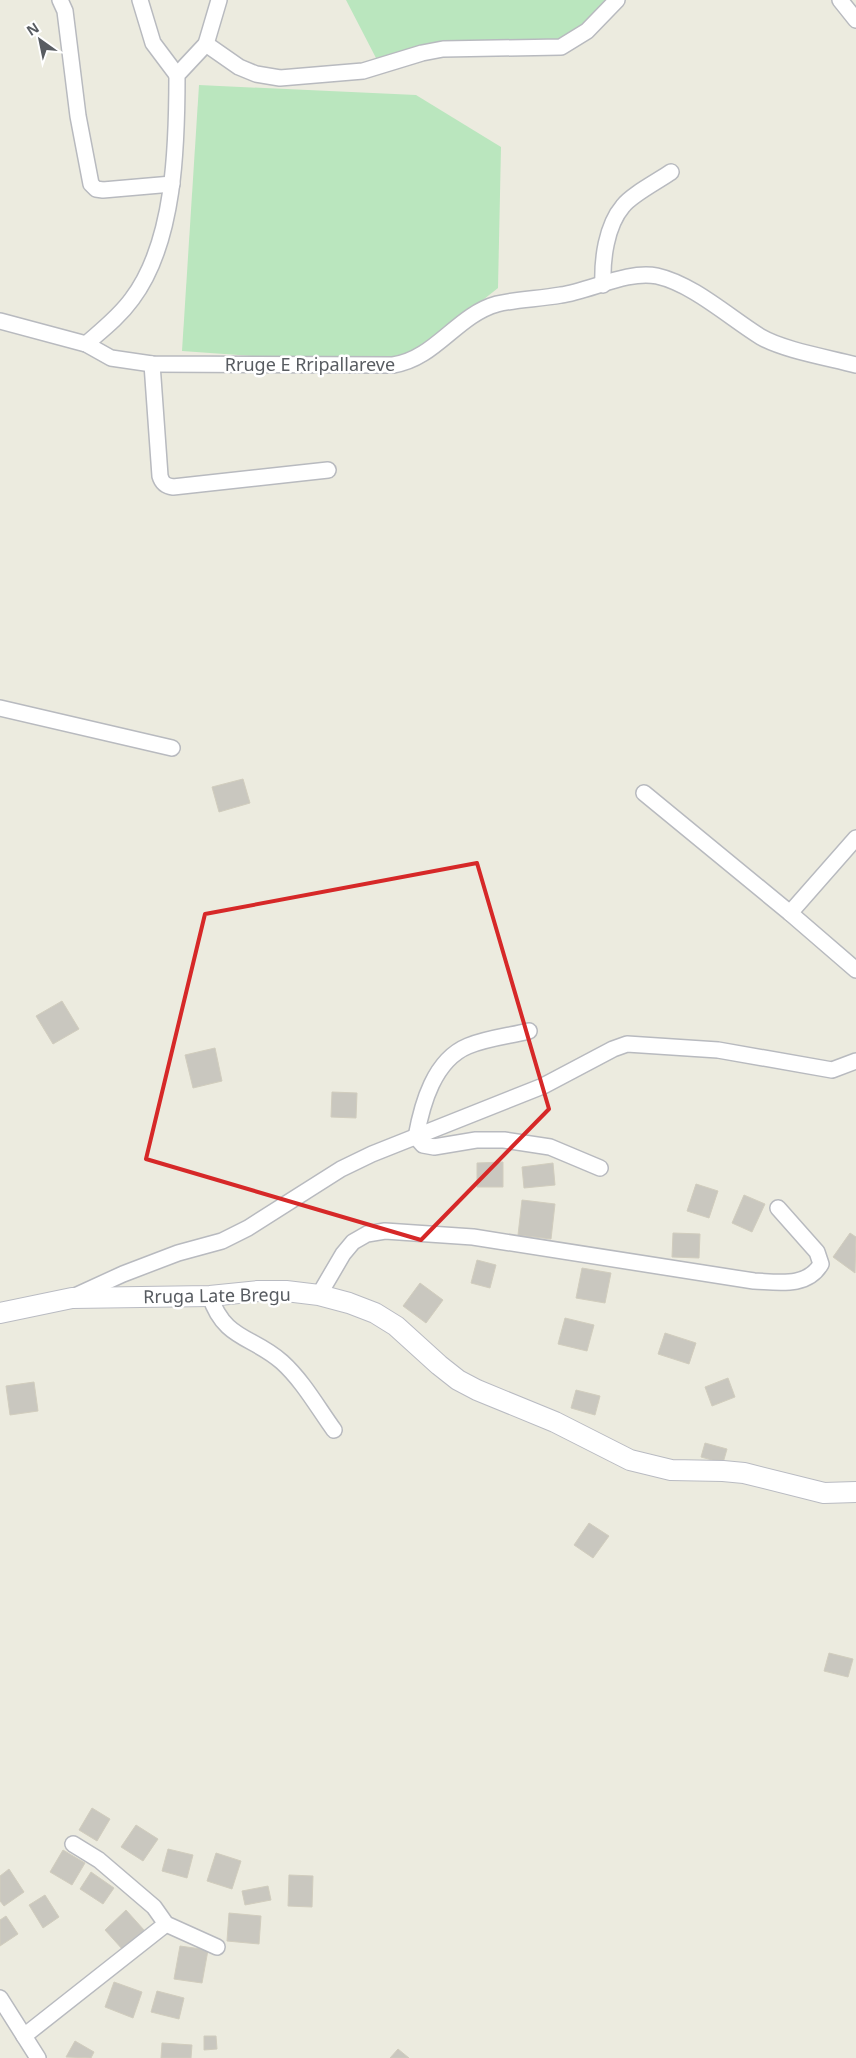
<svg xmlns="http://www.w3.org/2000/svg" width="856" height="2058" viewBox="0 0 856 2058" font-family="'Noto Sans',sans-serif">
	<style>
		.green { fill: #bae6be }
		.building { fill: #c9c7bf; stroke: #d1cdbe }
		.lines { fill: none; stroke-linecap: round; stroke-linejoin: round }
		.street-casing { stroke: #b8babf; stroke-width: 18 }
		.secondary-casing { stroke: #b9bbc2; stroke-width: 22 }
		.street { stroke: #fff; stroke-width: 15 }
		.secondary { stroke: #fff; stroke-width: 20 }
		.marked { fill: none; stroke: #d62828; stroke-width: 4; stroke-linejoin: round }
		.labels { text-anchor: middle; dominant-baseline: central; stroke-width: 5; stroke-linejoin: round; paint-order: stroke }
		.street-label { font-size: 18px; fill: #585c61; stroke: #fff }
	</style>
	<rect width="100%" height="100%" fill="#ecebdf"/>
	<g class="green">
		<polygon points="346,0 624,0 597,29 569,44 455,40 376,58"/>
		<polygon points="199,85 416,95 501,147 498,288 410,358 268,357 182,351"/>
	</g>
	<g class="building">
		<polygon points="243,779 250,803 219,812 212,787"/>
		<polygon points="62,1001 79,1029 53,1044 36,1016"/>
		<polygon points="215,1048 222,1081 193,1088 185,1055"/>
		<polygon points="332,1092 357,1093 356,1118 331,1117"/>
		<polygon points="503,1162 503,1187 477,1187 477,1163"/>
		<polygon points="553,1163 555,1185 524,1188 522,1167"/>
		<polygon points="696,1184 718,1191 709,1218 687,1211"/>
		<polygon points="744,1195 765,1204 752,1232 732,1223"/>
		<polygon points="522,1200 555,1204 551,1239 518,1235"/>
		<polygon points="673,1233 700,1234 699,1258 672,1257"/>
		<polygon points="850,1233 856,1237 855,1273 833,1257"/>
		<polygon points="477,1260 496,1265 490,1288 471,1283"/>
		<polygon points="582,1268 611,1273 605,1303 576,1298"/>
		<polygon points="420,1283 443,1300 426,1323 403,1306"/>
		<polygon points="565,1318 594,1325 587,1351 558,1344"/>
		<polygon points="665,1333 696,1343 689,1364 658,1354"/>
		<polygon points="728,1378 735,1397 712,1406 705,1387"/>
		<polygon points="34,1382 38,1411 10,1415 6,1386"/>
		<polygon points="576,1390 600,1396 595,1415 571,1408"/>
		<polygon points="705,1443 727,1449 723,1463 701,1457"/>
		<polygon points="589,1523 609,1536 593,1558 574,1545"/>
		<polygon points="829,1653 853,1659 848,1677 824,1671"/>
		<polygon points="92,1808 110,1819 97,1841 79,1830"/>
		<polygon points="136,1825 158,1839 143,1861 121,1847"/>
		<polygon points="168,1849 193,1855 187,1878 162,1871"/>
		<polygon points="63,1850 85,1863 72,1885 50,1872"/>
		<polygon points="216,1853 241,1861 232,1889 207,1881"/>
		<polygon points="9,1869 24,1892 4,1906 0,1901 0,1876"/>
		<polygon points="91,1872 114,1888 103,1904 80,1889"/>
		<polygon points="289,1875 313,1876 312,1907 288,1906"/>
		<polygon points="268,1886 271,1900 245,1905 242,1891"/>
		<polygon points="45,1895 59,1917 43,1928 29,1905"/>
		<polygon points="126,1910 144,1930 123,1950 105,1930"/>
		<polygon points="229,1913 261,1916 259,1944 227,1941"/>
		<polygon points="6,1916 18,1934 0,1946 0,1920"/>
		<polygon points="180,1946 208,1950 202,1983 174,1979"/>
		<polygon points="114,1982 142,1992 133,2018 105,2007"/>
		<polygon points="157,1991 184,1998 179,2019 151,2012"/>
		<polygon points="204,2036 216,2036 217,2049 204,2050"/>
		<polygon points="75,2041 94,2052 91,2058 66,2057"/>
		<polygon points="162,2043 192,2045 191,2058 161,2058"/>
		<polygon points="398,2049 409,2058 390,2058"/>
	</g>
	<g class="lines">
		<g class="street-casing">
			<g id="street">
				<polyline points="60,0 65,11 78,116 91,184 96,189 103,190 172,184"/>
				<polyline points="140,0 153,43 177,75"/>
				<polyline points="840,0 856,20"/>
				<polyline points="206,44 239,67 256,74 280,78 363,71 422,53 443,49 561,47 587,31 617,0"/>
				<path d="M603 285C602 260 606 226 623 206 631 195 658 181 671 172"/>
				<path d="M0 321 86 344 111 358 152 364 393 365C435 359 457 315 497 304 517 299 539 299 561 295 590 291 628 270 657 276 693 284 730 318 761 337 783 350 830 358 856 365"/>
				<path d="M86 344C102 330 119 317 132 299 175 242 177 145 177 75L206 44 219 0"/>
				<path d="M152 364 160 476C162 483 165 486 173 487L328 470"/>
				<polyline points="0,708 172,748"/>
				<polyline points="644,793 790,913 856,970"/>
				<polyline points="790,913 856,838"/>
				<path d="M529 1031C509 1036 487 1038 468 1046 434 1060 422 1104 416 1137L423 1145 434 1147 476 1140H504L550 1147 600 1168"/>
				<path d="M319 1295 343 1254 353 1242 367 1234 385 1231 473 1237 754 1281C778 1282 807 1288 821 1264L817 1252 778 1208"/>
				<polyline points="75,1296 123,1274 178,1253 222,1241 248,1228 341,1169 372,1154 543,1086 613,1049 627,1044 718,1050 832,1070 856,1061"/>
				<path d="M210 1296C224 1340 253 1336 282 1362 303 1381 318 1408 334 1430"/>
				<polyline points="73,1844 99,1860 154,1907 166,1924 217,1947"/>
				<polyline points="0,1998 38,2058"/>
				<polyline points="24,2036 166,1924"/>
			</g>
		</g>
		<g class="secondary-casing">
			<polyline id="secondary" points="0,1313 72,1298 210,1296 258,1291 286,1291 319,1295 349,1303 375,1313 396,1326 439,1365 458,1380 477,1390 555,1422 630,1460 671,1470 723,1471 744,1473 824,1493 856,1492"/>
		</g>
		<use href="#street" class="street"/>
		<use href="#secondary" class="secondary"/>
	</g>
	<path class="marked" d="M477 863 549 1109 421 1240 146 1159 205 914Z"/>
	<g class="labels">
		<g class="street-label">
			<text x="310" y="364">Rruge E Rripallareve</text>
			<text transform="translate(217 1295) rotate(-1)">Rruga Late Bregu</text>
		</g>
	</g>
	<g transform="translate(40 40) rotate(327)" stroke="#ffffff" stroke-width="4" paint-order="stroke">
	<path d="M0-4L9 19L0 12L-9 19Z" fill="#585c61"/>
	<text y="-8" font-size="14" font-weight="bold" text-anchor="middle" fill="#585c61">N</text>
	</g>
</svg>
